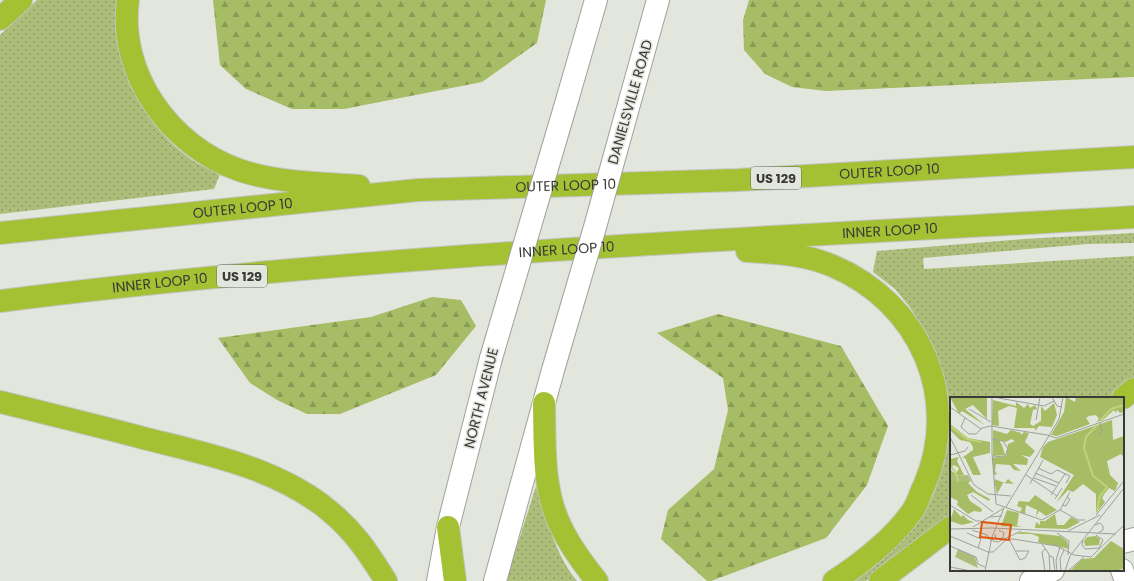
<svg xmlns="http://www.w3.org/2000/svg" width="1134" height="581" viewBox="0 0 1134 581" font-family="Poppins,sans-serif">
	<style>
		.grass { fill: url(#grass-dots) }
		.forest { fill: url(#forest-firs) }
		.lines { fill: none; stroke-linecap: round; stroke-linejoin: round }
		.minor-casing { stroke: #9fa299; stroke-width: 24 }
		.secondary-casing { stroke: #9fa299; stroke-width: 24 }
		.motorway-casing { stroke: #c4c4c3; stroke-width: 24 }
		.minor { stroke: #fff; stroke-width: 22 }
		.secondary { stroke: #fff; stroke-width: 22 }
		.motorway { stroke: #a4c133; stroke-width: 22 }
		.secondary-bridge-casing { stroke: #9fa299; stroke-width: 24; stroke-linecap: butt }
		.secondary-bridge { stroke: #fff; stroke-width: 22 }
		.labels { text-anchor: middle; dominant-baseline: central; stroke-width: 3; stroke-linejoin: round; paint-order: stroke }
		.shield { fill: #e2e6dc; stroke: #6c6e68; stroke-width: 1 }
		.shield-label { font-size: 13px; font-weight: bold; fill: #393a36 }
		.street-label { font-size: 14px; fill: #393a36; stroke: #e2e6dc }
		.inset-river { fill: none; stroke: #bdd37c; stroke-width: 2 }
		.inset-road { fill: none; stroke: #9ea19a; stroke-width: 1 }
		.view { fill: #df570e; fill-opacity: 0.15; stroke: #df570e; stroke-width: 2 }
		.inset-edge { fill: none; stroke: #393a36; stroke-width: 2 }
	</style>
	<defs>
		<pattern id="grass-dots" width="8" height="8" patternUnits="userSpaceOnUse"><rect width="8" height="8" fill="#acbe7a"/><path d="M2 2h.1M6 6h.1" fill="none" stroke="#8d9b65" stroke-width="1.8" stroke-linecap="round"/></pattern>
		<pattern id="forest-firs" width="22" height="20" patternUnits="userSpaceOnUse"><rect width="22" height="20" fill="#a6bc65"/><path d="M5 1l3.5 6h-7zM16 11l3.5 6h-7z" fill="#889a54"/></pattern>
	</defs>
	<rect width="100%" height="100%" fill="#e2e6dc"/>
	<g class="grass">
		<path d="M37 0H117C110 60 140 121 188 157 197 164 209 169 220 174L214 189 0 214V35Z"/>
		<polygon points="1134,233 1134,243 1088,244 923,258 924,269 1134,256 1134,380 1110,398 951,398 951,516 866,581 848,581 920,515 934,494 944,460 947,429 933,348 921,324 909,306 895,289 873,272 877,251 1024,239"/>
		<path d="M537 483C547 517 553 552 577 581H506Z"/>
	</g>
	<g class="forest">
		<polygon points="213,0 546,0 537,43 482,82 344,109 292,109 246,89 220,65"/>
		<polygon points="749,0 1134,0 1134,77 826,91 792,87 765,74 744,50 743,20"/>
		<polygon points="432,297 461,300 476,326 436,375 340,414 307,414 277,400 250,383 218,338 371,317"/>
		<polygon points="718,314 841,346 888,426 867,485 826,538 711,581 707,581 661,539 668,510 714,469 728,410 723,378 657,333"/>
	</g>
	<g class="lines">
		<g class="minor-casing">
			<polyline id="minor" points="1122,570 1126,581"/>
		</g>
		<g class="secondary-casing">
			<g id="secondary">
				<polyline points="568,97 596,0"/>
				<polyline points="631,97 658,0"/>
				<polyline points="1123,542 1134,539"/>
				<polyline points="438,581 448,527 491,358"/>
				<polyline points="495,581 553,370"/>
				<polyline points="1031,581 1053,570"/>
			</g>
		</g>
		<g class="motorway-casing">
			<g id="motorway">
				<path d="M128 0C118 74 170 146 239 170 277 183 320 183 359 186"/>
				<polyline points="0,19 21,0"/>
				<path id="s1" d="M0 233 418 190 738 180 1134 157"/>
				<path d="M747 251C776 253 806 254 833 266 920 303 962 398 924 486 920 493 918 503 913 510 896 536 861 564 834 581"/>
				<path id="s2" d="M0 301C376 253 756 239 1134 217"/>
				<polyline points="1123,398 1134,389"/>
				<path d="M0 402C49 414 98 426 147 439 207 454 271 467 322 505 352 528 366 549 386 581"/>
				<path d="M544 403C545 444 542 489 561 527 570 546 584 565 597 581"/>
				<polyline points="448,527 455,581"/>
				<polyline points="880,581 951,527"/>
			</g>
		</g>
		<use href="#minor" class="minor"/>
		<use href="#secondary" class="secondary"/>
		<use href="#motorway" class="motorway"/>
		<g class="secondary-bridge-casing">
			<g id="secondary-bridge">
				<polyline points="491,358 568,97"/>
				<polyline points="553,370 595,227 631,97"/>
			</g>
		</g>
		<use href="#secondary-bridge" class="secondary-bridge"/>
	</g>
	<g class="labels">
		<g class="shield">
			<rect x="751" y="167" width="50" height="22" rx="3"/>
			<rect x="217" y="265" width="50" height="22" rx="3"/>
		</g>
		<g class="shield-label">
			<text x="776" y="178">US 129</text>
			<text x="242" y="276">US 129</text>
		</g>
		<g class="street-label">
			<text transform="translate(630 102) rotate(-74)">DANIELSVILLE ROAD</text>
			<text stroke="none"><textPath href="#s1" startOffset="892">OUTER LOOP 10</textPath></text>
			<text stroke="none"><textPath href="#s1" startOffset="568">OUTER LOOP 10</textPath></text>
			<text stroke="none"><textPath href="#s1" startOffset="244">OUTER LOOP 10</textPath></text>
			<text stroke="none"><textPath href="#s2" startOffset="893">INNER LOOP 10</textPath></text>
			<text stroke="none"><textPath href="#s2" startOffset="569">INNER LOOP 10</textPath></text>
			<text stroke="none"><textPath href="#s2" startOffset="161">INNER LOOP 10</textPath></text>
			<text transform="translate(481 398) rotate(-76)">NORTH AVENUE</text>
		</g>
	</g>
	<g transform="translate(950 397)">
		<rect width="174" height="174" fill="#e2e6dc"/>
		<path d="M18 78 21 84H0V79Z" fill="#acbe7a"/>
		<path d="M0 0H37V22L23 8 15 12 35 28 12 14 9 17ZM116 0 125 5 126 0H174V15L170 16 167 13 166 16 164 13 153 23 146 25 149 22 146 18 139 19 136 21 140 27 107 39 101 38 114 15ZM43 3 66 9V5L74 11 78 7 80 11 85 8 87 12 83 13 80 27 83 29 91 24V9L95 14 104 6 107 18 102 30 89 29 85 34V31H64L67 11 59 9 48 14 49 29 42 28ZM162 23 163 43 174 39V60L171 57 157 64 160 78 168 86 165 94 159 91 155 96 152 101 155 105 146 116V97L133 87 123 95 118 93 106 106 124 78 90 60 93 50 98 45ZM0 27 18 41 40 45V56L23 60 31 78H23L15 61H12L23 53V50L20 45 10 43 0 33ZM43 33 57 37 61 33 71 36V38L74 35 79 36 75 45 85 54 80 60 71 58 78 62 77 68 63 67 71 74 64 73 60 68 46 67 45 74 47 77 44 78 42 61 56 59 58 47 65 44 61 42 56 45 43 42ZM43 43H49L52 48 55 58 43 59ZM9 60 7 64 14 78 0 79V73L6 77 9 71 4 68 0 71V62ZM44 82 55 86 58 82 64 87 53 86 47 97ZM0 84H21L18 86 27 95 40 102 39 104 23 95 17 98 20 104 32 112 31 115 24 114 18 117 7 108 8 104 0 100ZM85 98 98 107 107 113 96 119 89 114 86 120 87 113 76 108 75 117 70 115 72 111 67 109 69 104 79 105ZM4 112 11 120 13 118 18 123 24 125 12 128 0 124ZM57 113 69 116 67 129 73 130 51 129ZM105 117 107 128H114L121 120 130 125 117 132 85 131 86 125 90 128V124H95ZM72 135 110 139 117 144 119 152 88 145 89 140 82 137H66ZM146 139 150 142 149 148 135 149 134 144 137 140ZM161 144 174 152V171L167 174H120L132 162 144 161Z" fill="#a6bc65"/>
		<path d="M8 152 25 160 28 171 5 160Z" fill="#acbe7a"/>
		<path class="inset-river" d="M151 23 161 12 174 8M147 28 136 40 134 51 143 79 157 90 150 99 147 114M0 29 17 42 31 45M0 68 6 76 8 85"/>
		<path class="inset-road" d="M42 0V56L46 107 92 123 110 113 128 123H135M43 0 94 9 104 4M102 0 107 9 112 10M0 10 31 32M19 12 41 25M15 21 11 30 19 37H26L32 31 41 29 97 38M86 23 90 0M97 38 106 41 174 17M148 39 152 34 150 25M0 40 24 88 38 97 61 99M42 42 53 44 58 52 55 59 42 60M0 58 15 54 18 50M88 71 101 77 107 73 120 79 116 86M85 76 109 86M76 78 107 99M84 81 106 89M80 87 93 63M21 98 43 115M101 98 115 77M105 102 112 91M0 108 26 124H31M112 108 116 109 120 102 117 100M56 110 109 22 113 0M110 113 120 95M146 118 174 84M40 120 52 119M145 128 150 126 153 129V133L148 136M23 130 54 111M0 132 42 131 166 137M22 133 37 138 41 144M118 134 150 118M17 136 31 142 28 151M107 136 119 144 118 158M45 137 46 142 53 141 54 136 49 133M0 139 38 155M42 140 43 144 48 145 71 134M59 142 70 163 75 161 79 154H66M133 143 132 148 135 152 149 151 153 143 146 138M92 147 99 157 100 174M0 149 26 160 28 167 35 170M95 152 92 155 95 174M38 155H43L56 143 63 142 107 149 124 158 141 160 174 128M99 159 103 160 105 174M0 170 21 174M35 174 42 140 54 111M107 174 106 163 110 150M111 174 110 162 114 153M115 174 120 159 174 91M118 174 134 160"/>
		<path class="view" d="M32 125 61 128 59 143 30 140Z"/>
		<rect width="174" height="174" class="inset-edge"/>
	</g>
</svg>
